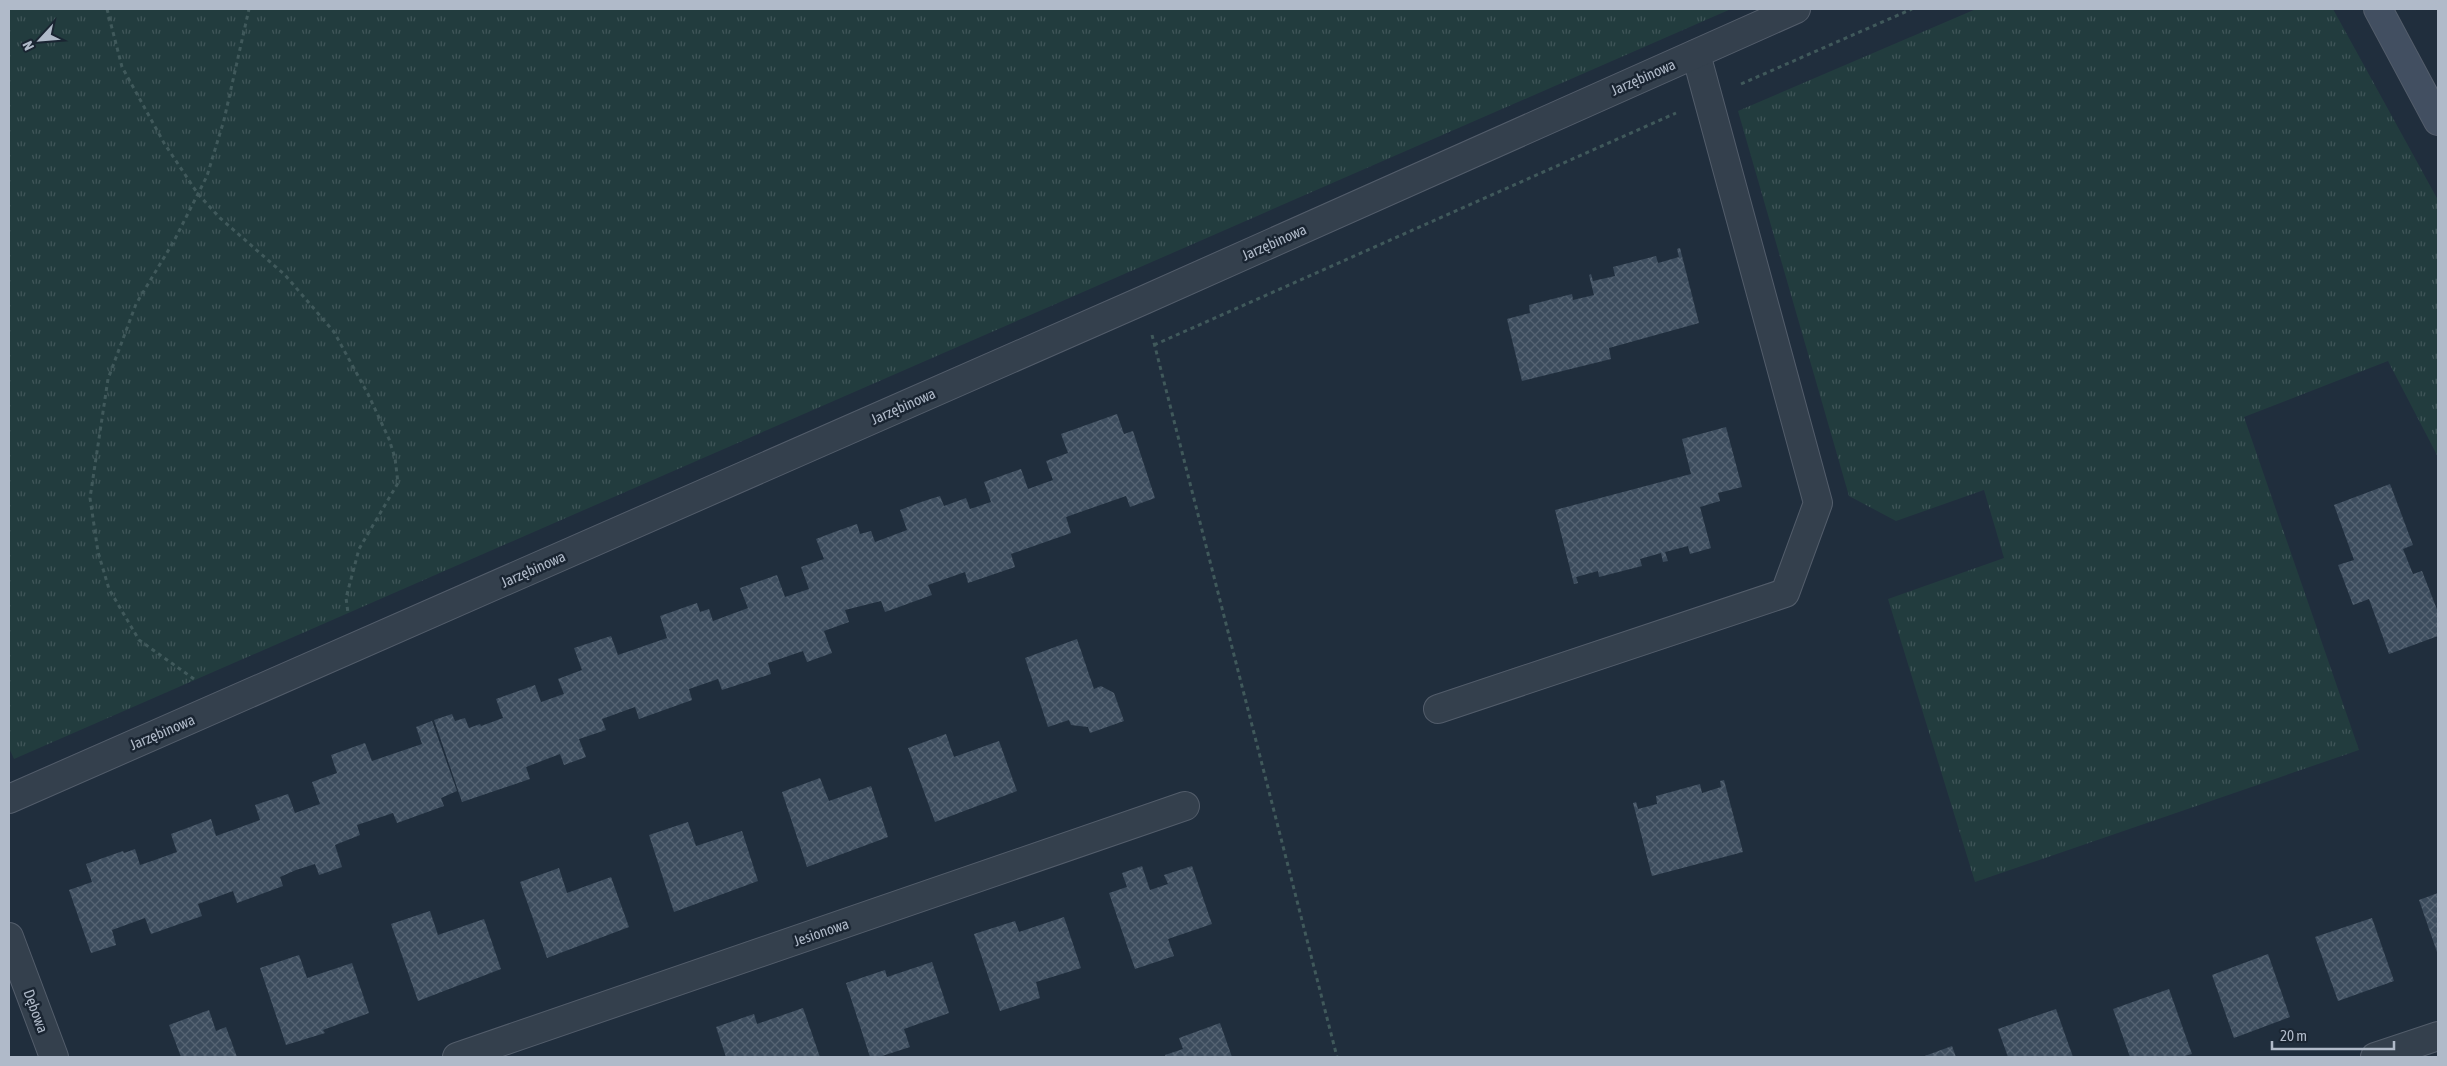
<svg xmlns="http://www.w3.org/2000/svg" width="2447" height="1066" viewBox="0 0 2447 1066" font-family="'Asap Condensed',sans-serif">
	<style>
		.grass { fill: url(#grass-tufts) }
		.building { fill: url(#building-cross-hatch) }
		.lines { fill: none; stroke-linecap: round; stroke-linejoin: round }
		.street-casing { stroke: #535d6b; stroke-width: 30 }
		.secondary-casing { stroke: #535d6b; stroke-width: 30 }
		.path { stroke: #40595b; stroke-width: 3; stroke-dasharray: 4 4; stroke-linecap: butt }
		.street { stroke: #34404d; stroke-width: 28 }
		.secondary { stroke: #424f61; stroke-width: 28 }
		.labels { text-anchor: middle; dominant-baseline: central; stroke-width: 5; stroke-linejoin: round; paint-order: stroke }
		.street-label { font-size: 15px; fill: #b0bac9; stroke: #1a2532 }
	</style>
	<defs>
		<pattern id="grass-tufts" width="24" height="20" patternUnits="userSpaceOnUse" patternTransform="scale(1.25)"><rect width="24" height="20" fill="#223c3e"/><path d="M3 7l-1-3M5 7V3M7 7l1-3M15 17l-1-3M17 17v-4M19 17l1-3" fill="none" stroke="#405659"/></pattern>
		<pattern id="building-cross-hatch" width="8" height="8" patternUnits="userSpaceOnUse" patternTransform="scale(1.25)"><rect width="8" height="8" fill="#3c4c5d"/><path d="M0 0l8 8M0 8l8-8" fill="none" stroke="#566473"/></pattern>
	</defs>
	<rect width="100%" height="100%" fill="#202e3d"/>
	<g class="grass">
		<polygon points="9,9 1731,9 14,759 9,748"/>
		<polygon points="1976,9 2333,9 2438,200 2438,457 2388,361 2244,417 2359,750 1975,882 1888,599 2004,558 1984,490 1896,521 1849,496 1738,111"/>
	</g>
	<g class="building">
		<polygon points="1680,248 1699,323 1609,348 1611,359 1522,381 1507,319 1530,313 1529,305 1572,294 1573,300 1594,295 1589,275 1591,274 1593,281 1615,276 1613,267 1656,256 1658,263 1679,257 1677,249"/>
		<polygon points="1117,414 1124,434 1133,431 1155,498 1130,507 1126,496 1066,517 1071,533 1011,554 1015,567 968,583 965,572 928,585 932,595 885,612 881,601 845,610 849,622 824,631 832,653 807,662 803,651 768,663 771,674 722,690 718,679 689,689 692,700 639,719 635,707 602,719 606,730 579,739 586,757 564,765 560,754 526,767 530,779 462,802 434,720 452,714 455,721 465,718 469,728 480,724 481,726 503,718 496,699 535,685 541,702 564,694 558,679 582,670 574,648 611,636 618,655 667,638 660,616 697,603 700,612 709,609 713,621 748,608 740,588 777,575 785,597 809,589 801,567 824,559 816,539 837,531 857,524 860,534 871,531 875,542 907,530 900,510 921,502 940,496 944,506 966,498 970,509 991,502 984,482 1021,469 1028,489 1053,480 1046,461 1068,453 1061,434"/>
		<polygon points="1726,427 1742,487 1718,493 1720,501 1700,507 1711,548 1690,554 1688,546 1665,552 1668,561 1663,562 1661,553 1640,559 1642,566 1599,577 1598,571 1576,577 1578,583 1574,584 1555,510 1691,474 1682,439"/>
		<polygon points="2390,484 2413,545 2403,549 2413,574 2422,571 2438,612 2438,636 2389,654 2369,599 2353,605 2338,565 2354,560 2334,505"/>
		<polygon points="1077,639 1094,689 1101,686 1114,693 1124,721 1090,733 1088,727 1071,725 1069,720 1048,727 1025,658"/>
		<polygon points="432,721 457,791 441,798 444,806 397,823 393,813 357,825 360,835 335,845 342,867 319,875 315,864 296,870 280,877 283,886 237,903 233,891 198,904 202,916 151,934 145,918 112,930 116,945 91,953 69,890 92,882 86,864 123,851 124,853 135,849 140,865 152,861 177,852 171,834 211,819 216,836 260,820 255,805 288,794 295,813 320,804 312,782 337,773 331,755 365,743 372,761 422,744 416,727"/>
		<polygon points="946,734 954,757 999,741 1017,791 935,822 908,748"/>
		<polygon points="820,778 829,801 871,786 888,837 807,867 782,792"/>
		<polygon points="1724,780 1743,852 1652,876 1633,803 1636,802 1638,809 1657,804 1656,796 1700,784 1702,793 1721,787 1720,781"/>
		<polygon points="688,822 696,846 742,831 758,881 674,912 649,835"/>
		<polygon points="1142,866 1150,890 1168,884 1164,875 1192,866 1212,924 1168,939 1174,956 1135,969 1109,893 1127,887 1122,873"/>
		<polygon points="559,868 567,893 611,877 629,927 547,958 520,882"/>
		<polygon points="2438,893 2438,955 2419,900"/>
		<polygon points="430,911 438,935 484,919 501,969 418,1001 391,924"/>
		<polygon points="1064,917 1081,968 1036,982 1040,998 1000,1011 974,934 1015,921 1019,932"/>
		<polygon points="2372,918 2394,981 2338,1001 2315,937"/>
		<polygon points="2268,954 2290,1017 2234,1038 2212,975"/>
		<polygon points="299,955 307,978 352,963 369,1013 323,1030 325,1033 286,1045 260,968"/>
		<polygon points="932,962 949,1013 904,1029 910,1047 879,1057 870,1057 846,983 885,970 887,977"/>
		<polygon points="2169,989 2192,1054 2181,1057 2130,1057 2113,1009"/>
		<polygon points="803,1008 820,1057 726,1057 716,1027 754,1014 757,1024"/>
		<polygon points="2056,1009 2073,1057 2008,1057 1998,1029"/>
		<polygon points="209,1010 216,1031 226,1027 237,1057 181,1057 169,1025"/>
		<polygon points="1220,1023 1232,1057 1166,1057 1165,1055 1183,1049 1179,1038"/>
		<polygon points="1952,1046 1956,1057 1922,1057"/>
	</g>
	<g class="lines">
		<g class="street-casing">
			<g id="street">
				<polyline points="1438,709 1785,593 1818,503 1696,54"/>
				<polyline points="9,799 1144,300 1796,9"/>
				<polyline points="9,937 54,1057"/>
				<polyline points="457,1057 1185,806"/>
				<polyline points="2375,1057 2438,1036"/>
			</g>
		</g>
		<g class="secondary-casing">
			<polyline id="secondary" points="2378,9 2438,121"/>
		</g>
		<g class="path">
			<polyline points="107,9 122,67 164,143 198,194 220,218 285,275 334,332 368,394 389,439 395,458 398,483 359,549 346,598 348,613"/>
			<polyline points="1741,84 1912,9"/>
			<polyline points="1152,335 1337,1057"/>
			<polyline points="1154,345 1676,113"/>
			<polyline points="194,679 139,640 109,589 98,552 90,498 108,379 136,304 174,241 207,176 224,120 249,9"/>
		</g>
		<use href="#street" class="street"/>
		<use href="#secondary" class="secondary"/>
	</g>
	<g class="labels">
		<g class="street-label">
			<text transform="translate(1643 77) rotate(-24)">Jarzębinowa</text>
			<text transform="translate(1274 242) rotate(-24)">Jarzębinowa</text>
			<text transform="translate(903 406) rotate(-24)">Jarzębinowa</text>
			<text transform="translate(533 569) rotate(-24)">Jarzębinowa</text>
			<text transform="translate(162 732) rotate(-23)">Jarzębinowa</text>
			<text transform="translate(821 932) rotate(-19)">Jesionowa</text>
			<text transform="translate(36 1011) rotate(70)">Dębowa</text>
		</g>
	</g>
	<rect width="2447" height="1066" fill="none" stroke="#b0bac9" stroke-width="20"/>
	<g transform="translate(40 40) rotate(244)" stroke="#1a2532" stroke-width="4" paint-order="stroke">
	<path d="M0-4L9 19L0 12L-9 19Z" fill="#b0bac9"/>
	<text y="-8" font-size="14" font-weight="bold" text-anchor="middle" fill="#b0bac9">N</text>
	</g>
	<path d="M2272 1041v8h122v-8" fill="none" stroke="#b0bac9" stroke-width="2.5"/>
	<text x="2280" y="1041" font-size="15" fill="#b0bac9" stroke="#1a2532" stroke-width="4" paint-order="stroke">20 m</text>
</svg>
